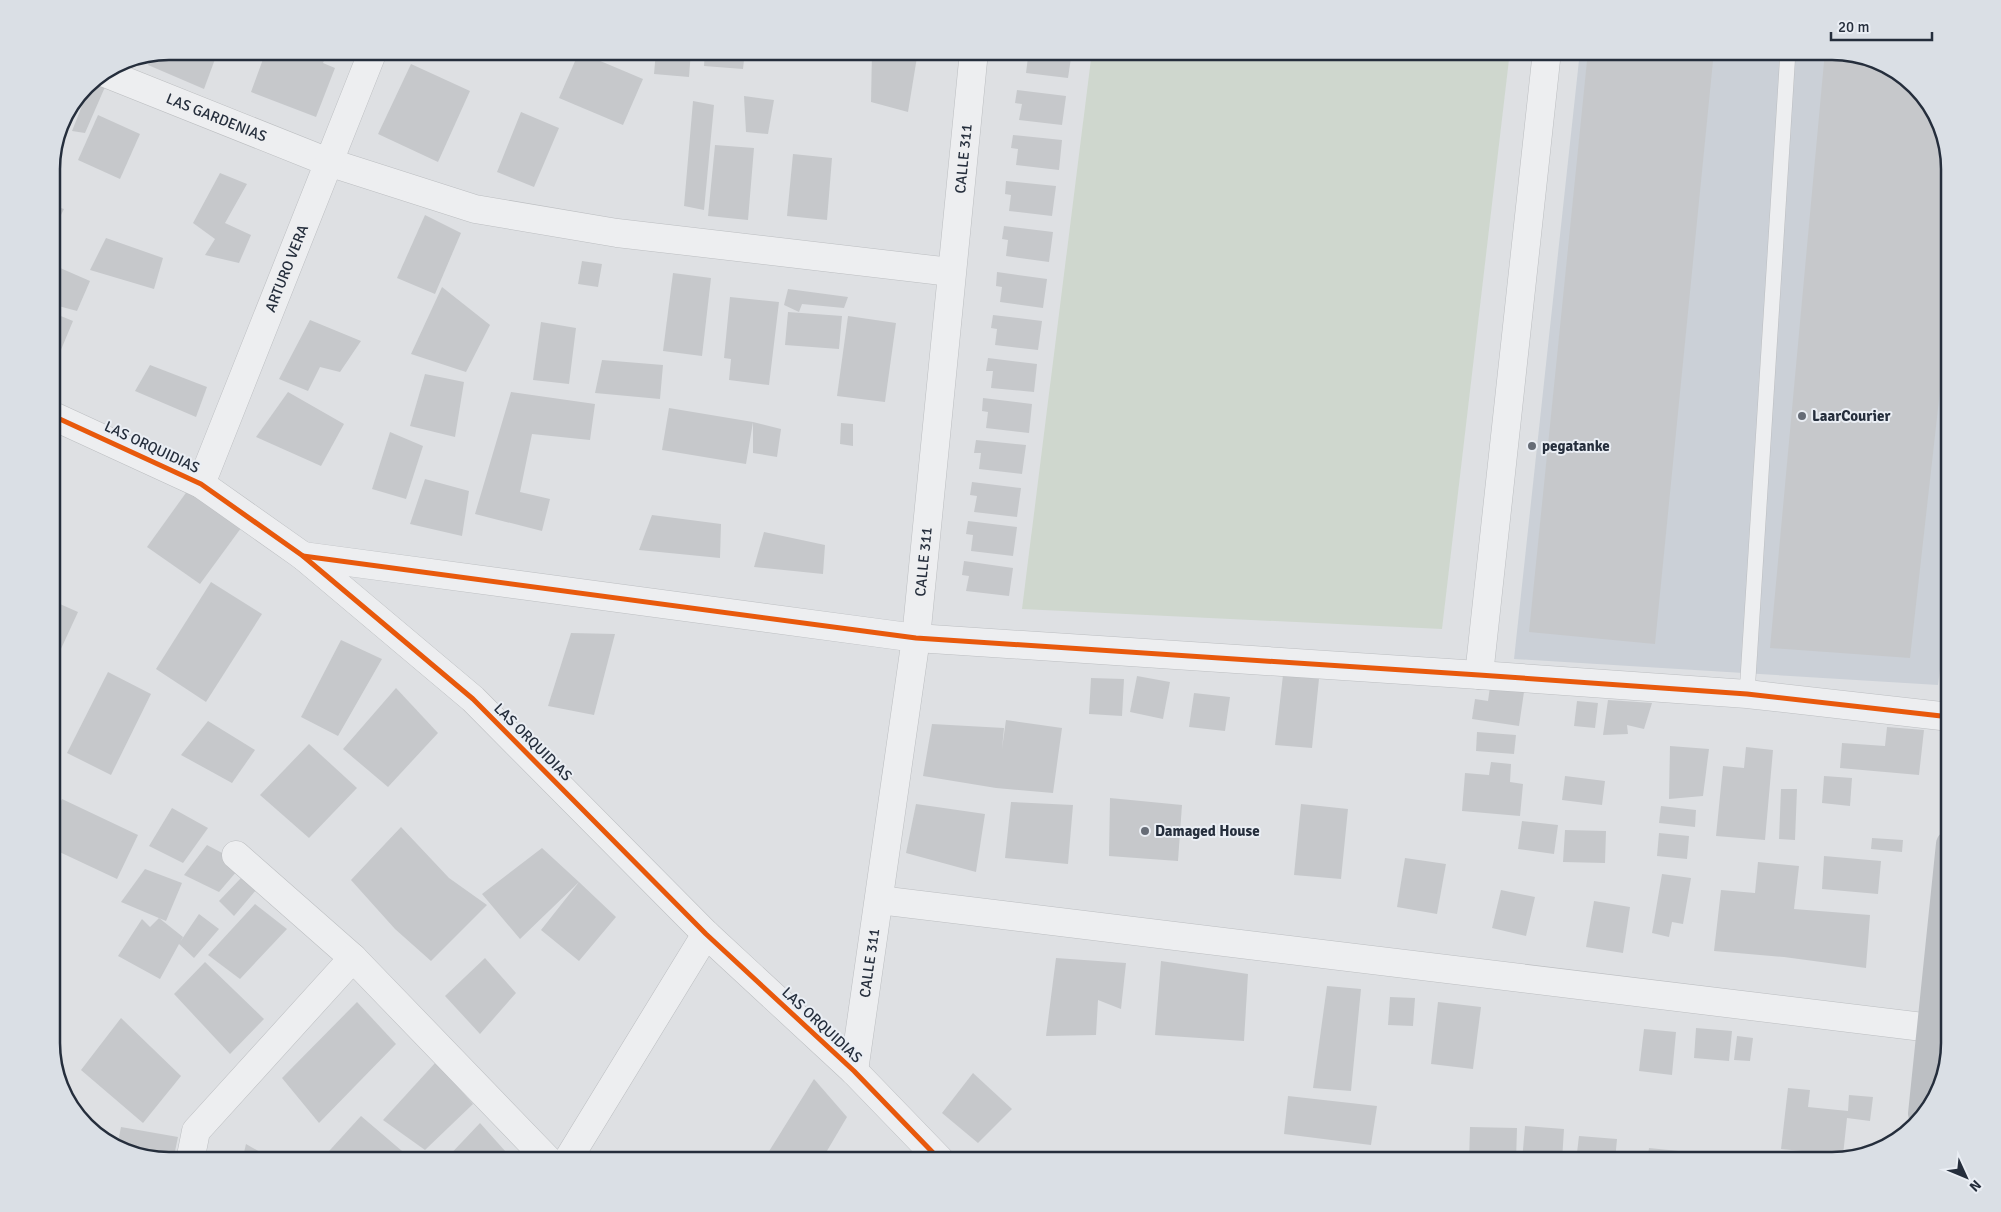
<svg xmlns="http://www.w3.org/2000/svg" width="2001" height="1212" viewBox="0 0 2001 1212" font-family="Signika,sans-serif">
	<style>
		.built { fill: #cbd0d7 }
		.green { fill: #cfd7ce }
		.building { fill: #c6c8cb }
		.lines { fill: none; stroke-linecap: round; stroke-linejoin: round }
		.lane-casing { stroke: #bcbec1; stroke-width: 16 }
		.street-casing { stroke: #bcbec1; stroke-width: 29 }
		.lane { stroke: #edeef0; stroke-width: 15 }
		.street { stroke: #edeef0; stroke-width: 28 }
		.secondary { stroke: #bcbfc3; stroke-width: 28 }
		.cycleway-casing { stroke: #eaeef4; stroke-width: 8 }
		.cycleway { stroke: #e8590c; stroke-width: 5 }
		.poi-dot { fill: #666c76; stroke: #eaeef4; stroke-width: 2 }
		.labels { text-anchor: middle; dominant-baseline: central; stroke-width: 4; stroke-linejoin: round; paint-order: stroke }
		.street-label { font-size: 15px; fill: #252e3c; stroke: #eaeef4 }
		.poi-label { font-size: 15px; font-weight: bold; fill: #252e3c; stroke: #eaeef4; text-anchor: start }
		.rim { fill: none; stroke: #252e3c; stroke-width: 2.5 }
	</style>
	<rect width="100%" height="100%" fill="#dee0e3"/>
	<polygon class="built" points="1580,51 1832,51 1950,162 1950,588 1938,685 1514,659"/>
	<polygon class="green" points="1092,51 1510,51 1442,629 1022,609"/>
	<g class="building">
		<polygon points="169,51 218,51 204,89 148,65 152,55"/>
		<polygon points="266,51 328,51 323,63 335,68 316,117 251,92"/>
		<polygon points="656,51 691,51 689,77 654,74"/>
		<polygon points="705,51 745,51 743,69 704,66"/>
		<polygon points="763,51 800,51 799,59 762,55"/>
		<polygon points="872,51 918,51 908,112 871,102"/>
		<polygon points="1022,51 1072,51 1068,78 1026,73 1028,57 1021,57"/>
		<polygon points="1588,51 1714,51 1655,644 1529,632"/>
		<polygon points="1825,51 1832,51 1891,67 1934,110 1950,162 1950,302 1910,658 1770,648"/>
		<polygon points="579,52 643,79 623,125 559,98"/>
		<polygon points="411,64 470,91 438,162 378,134"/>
		<polygon points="91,83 105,87 85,133 72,131"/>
		<polygon points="1017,90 1066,96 1062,125 1019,120 1022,104 1015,103"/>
		<polygon points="744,96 774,100 768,134 746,132"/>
		<polygon points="78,98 80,99 51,168 60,124"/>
		<polygon points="693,101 714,105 704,210 684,206"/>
		<polygon points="521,112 559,128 534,187 497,172"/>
		<polygon points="98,115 140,134 120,179 78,160"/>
		<polygon points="1013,135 1062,140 1059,170 1016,165 1018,149 1011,148"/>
		<polygon points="715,145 754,148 748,220 708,216"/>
		<polygon points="793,154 832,158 827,220 787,216"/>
		<polygon points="220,173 247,184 225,223 251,235 239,263 205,255 215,239 193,223"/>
		<polygon points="1006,181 1056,186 1052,216 1009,211 1011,195 1005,194"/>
		<polygon points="51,205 64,209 51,235"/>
		<polygon points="425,215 461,233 435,294 397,278"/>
		<polygon points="1004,226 1053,232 1049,262 1006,256 1008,240 1002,239"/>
		<polygon points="106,238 163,258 154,289 90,270"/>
		<polygon points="582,261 602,264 598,287 578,284"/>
		<polygon points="51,264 90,281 77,311 51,304"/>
		<polygon points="997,272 1047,279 1043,308 1000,302 1002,287 996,286"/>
		<polygon points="673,273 711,278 702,356 663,351"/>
		<polygon points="442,287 490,325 466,372 411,354"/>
		<polygon points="788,289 848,297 844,308 802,304 799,312 784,305"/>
		<polygon points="730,297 779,302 769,385 729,380 731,359 724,358"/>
		<polygon points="51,312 73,321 53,369 51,369"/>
		<polygon points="788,312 842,316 839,349 785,345"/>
		<polygon points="993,315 1042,321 1038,350 995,345 997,329 991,328"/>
		<polygon points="848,316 896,323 885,402 837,396"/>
		<polygon points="310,320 361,341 340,372 320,367 308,391 279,379"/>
		<polygon points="541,322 576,328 569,384 533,380"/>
		<polygon points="988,358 1037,364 1034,392 991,388 993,371 986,371"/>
		<polygon points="602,360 663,365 660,399 595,393"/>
		<polygon points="150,365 207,387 196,417 135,391"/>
		<polygon points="425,374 464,382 455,437 410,426"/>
		<polygon points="288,392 344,424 321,466 256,437"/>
		<polygon points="511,392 595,404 590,440 532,434 520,492 550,499 542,531 475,514"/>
		<polygon points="983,398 1032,404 1029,433 986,428 988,412 982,411"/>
		<polygon points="669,408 753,422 781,429 777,457 753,453 753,422 746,464 662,450"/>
		<polygon points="841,423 853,424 853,446 840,444"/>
		<polygon points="390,432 423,446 406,499 372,489"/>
		<polygon points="976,440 1026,445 1022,474 979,469 981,453 974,453"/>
		<polygon points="425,479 469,491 462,536 410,524"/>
		<polygon points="972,482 1021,488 1017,517 974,512 977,496 970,495"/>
		<polygon points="188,490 241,528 200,584 147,547"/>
		<polygon points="652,515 721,524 720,558 639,550"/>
		<polygon points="968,521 1017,527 1013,556 971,551 973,535 966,534"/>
		<polygon points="764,532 825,545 823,574 754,567"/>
		<polygon points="964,561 1013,568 1009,596 966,591 969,576 962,575"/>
		<polygon points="211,582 262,614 206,702 156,669"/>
		<polygon points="51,600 78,612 54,664 51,663"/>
		<polygon points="571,633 615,634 594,715 548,706"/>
		<polygon points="341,640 382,659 338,736 301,717"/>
		<polygon points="108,672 151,694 111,775 67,753"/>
		<polygon points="1283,675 1319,679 1312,748 1275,745"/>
		<polygon points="1137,676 1170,682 1163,719 1130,712"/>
		<polygon points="1091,678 1124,679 1122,716 1089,714"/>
		<polygon points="1490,687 1524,692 1519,726 1472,719 1475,699 1488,701"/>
		<polygon points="396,688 438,733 388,787 343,749"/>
		<polygon points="1194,693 1230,697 1225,731 1189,727"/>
		<polygon points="1608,700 1652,703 1644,729 1627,725 1628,734 1603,735"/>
		<polygon points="1577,701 1598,703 1595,728 1574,726"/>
		<polygon points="1006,720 1062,728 1053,793 996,788 923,776 932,724 1004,728 1002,749"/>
		<polygon points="208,721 255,750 232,783 181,755"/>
		<polygon points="1887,727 1924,730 1919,775 1840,768 1842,743 1885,746"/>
		<polygon points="1477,732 1516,735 1514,754 1476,751"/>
		<polygon points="309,744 357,788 309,838 260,795"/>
		<polygon points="1670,746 1709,749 1703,796 1669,799"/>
		<polygon points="1746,747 1773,750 1765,840 1716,836 1723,766 1744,768"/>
		<polygon points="1491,762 1511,764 1510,782 1523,784 1520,816 1462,811 1465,773 1489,775"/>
		<polygon points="1565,776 1605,781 1602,805 1562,800"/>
		<polygon points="1824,776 1852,778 1850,806 1822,803"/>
		<polygon points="1781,789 1797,789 1795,840 1779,839"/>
		<polygon points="1110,798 1182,805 1178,861 1109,856"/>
		<polygon points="62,799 138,835 117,879 51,848 51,821"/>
		<polygon points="1011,802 1073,805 1068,864 1005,858"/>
		<polygon points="916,804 985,814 976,872 906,853"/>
		<polygon points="1301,804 1348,809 1341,879 1294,875"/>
		<polygon points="1661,806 1696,810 1695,827 1659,823"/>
		<polygon points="172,808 208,828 183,863 149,846"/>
		<polygon points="1522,821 1558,825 1554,854 1518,849"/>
		<polygon points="401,827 449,878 487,905 431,961 395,929 351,880"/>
		<polygon points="1565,830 1606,831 1605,863 1563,862"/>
		<polygon points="1659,833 1689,836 1687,859 1657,856"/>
		<polygon points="1872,838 1903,840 1902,852 1871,849"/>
		<polygon points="207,845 243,864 219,892 184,875"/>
		<polygon points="542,848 579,882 616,917 579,961 541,930 579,882 520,939 482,894"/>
		<polygon points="1824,856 1881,861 1878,894 1822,889"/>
		<polygon points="1405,858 1446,864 1437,914 1397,907"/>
		<polygon points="1758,862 1799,866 1794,909 1870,915 1866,968 1784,957 1714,951 1721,890 1755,893"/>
		<polygon points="145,869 182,883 166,921 121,902"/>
		<polygon points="1662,874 1691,878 1683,924 1672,922 1669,937 1652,933"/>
		<polygon points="242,877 256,890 234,916 219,901"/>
		<polygon points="1501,890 1535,897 1526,936 1492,928"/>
		<polygon points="1594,901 1630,907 1623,953 1586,947"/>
		<polygon points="255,904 287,929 240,979 208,955"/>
		<polygon points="199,914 219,929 194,958 179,944 160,979 118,956 142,919 150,927 159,918 183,937 180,942"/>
		<polygon points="485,958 516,993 480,1034 445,996"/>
		<polygon points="1056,958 1126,963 1121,1009 1098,1000 1096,1035 1046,1036"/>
		<polygon points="1161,961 1248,974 1244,1041 1155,1035"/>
		<polygon points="205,962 264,1019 230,1054 174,994"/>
		<polygon points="1327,986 1361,989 1351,1091 1313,1088"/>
		<polygon points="1390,997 1415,998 1413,1026 1388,1025"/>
		<polygon points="357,1002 396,1044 319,1123 282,1078"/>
		<polygon points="1438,1002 1481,1007 1473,1069 1431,1064"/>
		<polygon points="121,1018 181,1076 143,1123 81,1070"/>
		<polygon points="1696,1028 1732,1031 1729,1061 1694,1058"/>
		<polygon points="1644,1029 1676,1032 1672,1075 1639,1071"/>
		<polygon points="1737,1036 1753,1038 1750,1061 1734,1060"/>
		<polygon points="436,1062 473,1104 425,1150 383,1120"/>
		<polygon points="973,1073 1012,1109 978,1143 942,1113"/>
		<polygon points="814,1079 847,1117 821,1161 763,1161"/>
		<polygon points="1788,1088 1810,1090 1808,1107 1848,1111 1849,1095 1873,1097 1870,1121 1847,1118 1843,1155 1781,1149"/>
		<polygon points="1288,1096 1377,1106 1371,1145 1284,1134"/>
		<polygon points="361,1116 409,1157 405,1161 320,1161"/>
		<polygon points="480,1123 514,1161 444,1161"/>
		<polygon points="1525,1126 1564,1129 1562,1161 1522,1161"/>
		<polygon points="121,1127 178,1137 173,1161 117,1147"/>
		<polygon points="1470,1127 1517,1128 1516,1161 1469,1161"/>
		<polygon points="1579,1136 1617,1139 1615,1161 1576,1161"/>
		<polygon points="246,1144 276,1161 242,1161"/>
		<polygon points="1649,1148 1708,1154 1707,1161 1647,1161"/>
		<polygon points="603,1151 617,1161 596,1161"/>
		<polygon points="904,1153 913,1161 899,1161"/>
		<polygon points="1261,1156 1299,1159 1298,1161 1260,1161"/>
	</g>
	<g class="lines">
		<g class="lane-casing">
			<polyline id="lane" points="1747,694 1788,51"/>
		</g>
		<g class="street-casing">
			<g id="street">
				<path id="s1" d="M105 73 328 162 475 209 617 233 951 272"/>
				<polyline points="51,415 201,484 303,556 473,699 706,934 854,1071 941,1161"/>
				<path id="s2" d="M201 484 373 51"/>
				<polyline points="303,556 916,638 1479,675 1747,694 1950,717"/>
				<polyline points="1479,675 1547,51"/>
				<polyline points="236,855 353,958"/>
				<polyline points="879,900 1931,1028"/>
				<path id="s3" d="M854 1071 916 638 974 51"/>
				<polyline points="190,1161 196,1131 353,958 549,1161"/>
				<polyline points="567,1161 706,934"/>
			</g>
		</g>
		<use href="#lane" class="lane"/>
		<use href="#street" class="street"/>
		<polyline class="secondary" points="1922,1114 1950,844"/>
		<g class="cycleway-casing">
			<g id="cycleway">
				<polyline points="51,415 201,484 303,556 473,699 706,934 854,1071 941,1161"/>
				<polyline points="303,556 916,638 1479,675 1747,694 1950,717"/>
			</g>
		</g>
		<use href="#cycleway" class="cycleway"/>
	</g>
	<g class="poi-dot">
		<circle cx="1802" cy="416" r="5"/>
		<circle cx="1532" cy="446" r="5"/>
		<circle cx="1145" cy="831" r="5"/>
	</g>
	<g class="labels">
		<g class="street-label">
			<text stroke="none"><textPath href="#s1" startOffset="120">LAS GARDENIAS</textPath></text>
			<text stroke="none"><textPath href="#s3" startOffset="919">CALLE 311</textPath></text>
			<text stroke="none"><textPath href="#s2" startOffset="232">ARTURO VERA</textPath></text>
			<text transform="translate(152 447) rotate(25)">LAS ORQUIDIAS</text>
			<text stroke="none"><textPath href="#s3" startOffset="514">CALLE 311</textPath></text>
			<text transform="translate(533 742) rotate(45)">LAS ORQUIDIAS</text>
			<text stroke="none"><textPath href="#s3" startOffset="109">CALLE 311</textPath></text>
			<text transform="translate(822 1025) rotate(43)">LAS ORQUIDIAS</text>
		</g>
		<g class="poi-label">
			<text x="1812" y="416">LaarCourier</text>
			<text x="1542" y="446">pegatanke</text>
			<text x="1155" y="831">Damaged House</text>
		</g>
	</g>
	<path d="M0 0H2001V1212H0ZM169 60H1832A109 109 0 0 1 1941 169V1043A109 109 0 0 1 1832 1152H169A109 109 0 0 1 60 1043V169A109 109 0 0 1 169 60Z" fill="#dadfe5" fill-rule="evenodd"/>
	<path class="rim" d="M169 60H1832A109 109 0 0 1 1941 169V1043A109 109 0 0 1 1832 1152H169A109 109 0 0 1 60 1043V169A109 109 0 0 1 169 60Z"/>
	<g transform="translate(1966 1177) rotate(134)" stroke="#eaeef4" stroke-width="4" paint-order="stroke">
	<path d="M0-4L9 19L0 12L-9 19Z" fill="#252e3c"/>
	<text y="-8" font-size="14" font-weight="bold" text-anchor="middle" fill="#252e3c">N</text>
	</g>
	<path d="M1831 32v8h101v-8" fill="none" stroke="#252e3c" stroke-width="2.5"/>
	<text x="1838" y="32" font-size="15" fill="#252e3c" stroke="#eaeef4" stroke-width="4" paint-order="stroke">20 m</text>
</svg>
